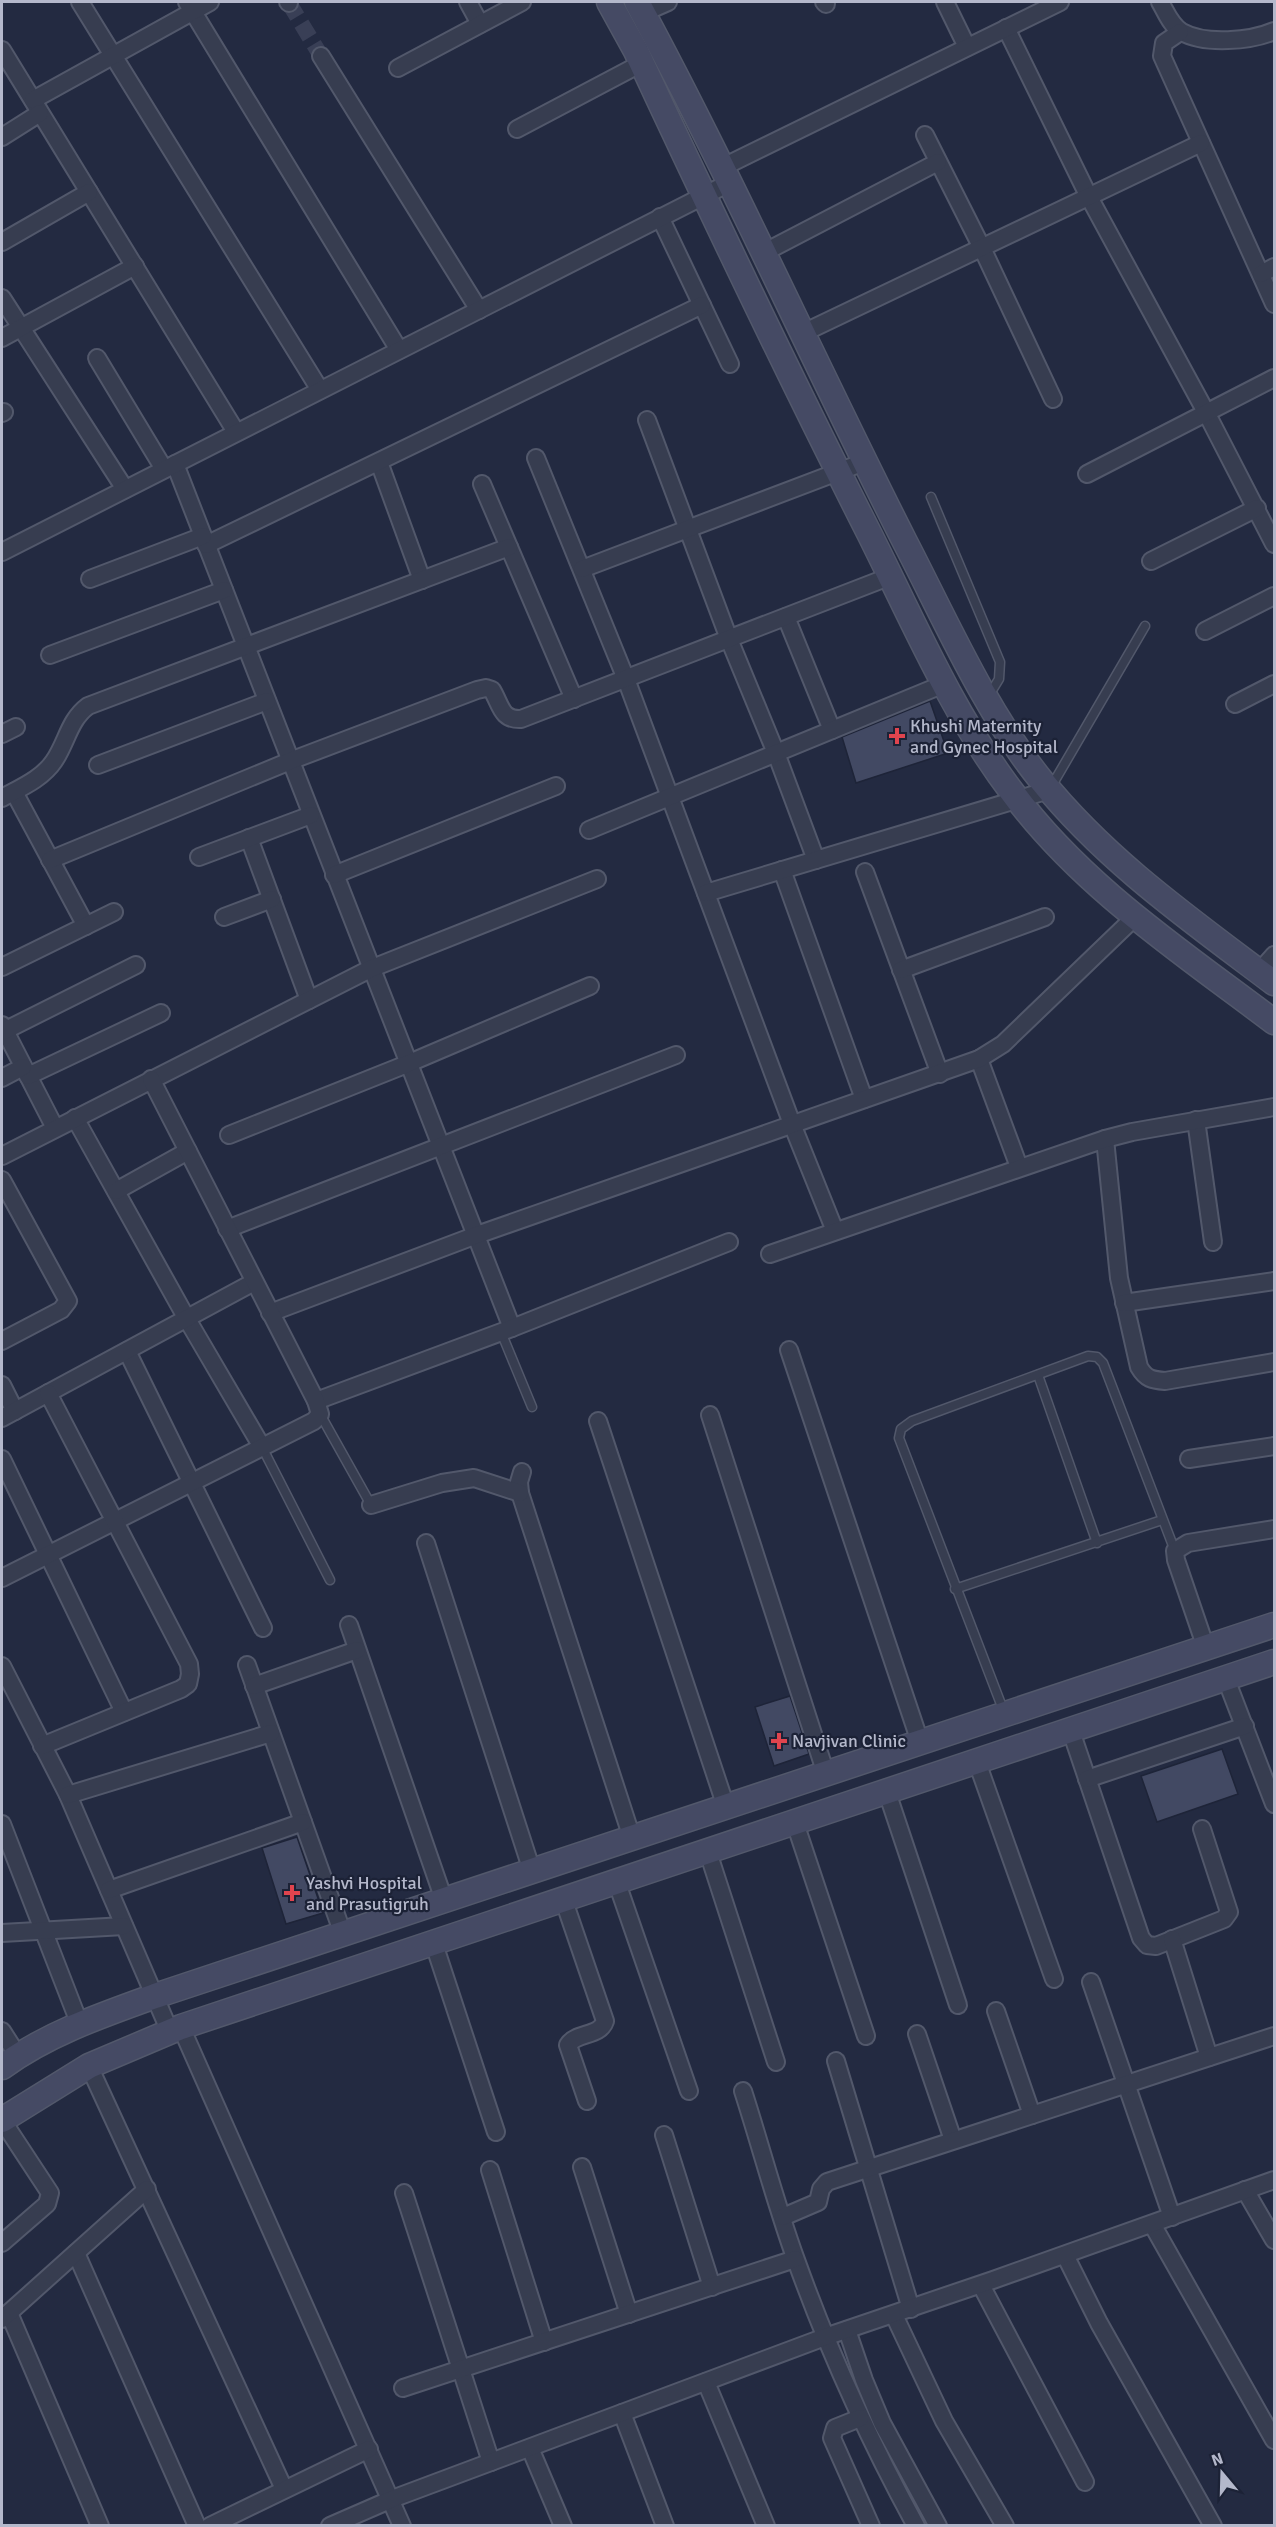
<svg xmlns="http://www.w3.org/2000/svg" width="1276" height="2527" viewBox="0 0 1276 2527" font-family="Signika,sans-serif">
	<style>
		.building { fill: #424963; stroke: #1e2438; stroke-width: 1.5 }
		.lines { fill: none; stroke-linecap: round; stroke-linejoin: round }
		.street-tunnel { stroke: #393f56; stroke-width: 16; stroke-dasharray: 16 8; stroke-linecap: butt }
		.lane-casing { stroke: #52586b; stroke-width: 11 }
		.street-casing { stroke: #52586b; stroke-width: 20 }
		.secondary-casing { stroke: #52586b; stroke-width: 27 }
		.lane { stroke: #373d50; stroke-width: 8 }
		.street { stroke: #373d50; stroke-width: 16 }
		.secondary { stroke: #454a64; stroke-width: 24 }
		.health-dot { fill: #e0444e; stroke: #1c2236; stroke-width: 2 }
		.labels { text-anchor: middle; dominant-baseline: central; stroke-width: 4.5; stroke-linejoin: round; paint-order: stroke }
		.poi-label { font-size: 18px; fill: #b4b8cb; stroke: #1c2236; text-anchor: start }
	</style>
	<rect width="100%" height="100%" fill="#232a41"/>
	<g class="building">
		<polygon points="930,701 948,753 856,783 842,737"/>
		<polygon points="790,1696 809,1754 774,1766 755,1707"/>
		<polygon points="1222,1749 1238,1794 1157,1822 1141,1776"/>
		<polygon points="297,1837 323,1913 286,1924 262,1848"/>
	</g>
	<g class="lines">
		<polyline class="street-tunnel" points="289,3 321,56"/>
		<g class="lane-casing">
			<g id="lane">
				<polyline points="931,497 1000,662 999,679 988,697"/>
				<polyline points="1051,787 1145,626"/>
				<polyline points="501,1332 532,1407"/>
				<polyline points="1038,1375 1097,1543"/>
				<polyline points="320,1414 371,1505"/>
				<polyline points="262,1447 330,1580"/>
				<polyline points="955,1589 1162,1520"/>
				<polyline points="1004,1712 899,1438 901,1429 912,1421 1088,1356 1097,1357 1103,1363 1175,1551"/>
			</g>
		</g>
		<g class="street-casing">
			<g id="street">
				<polyline points="80,2 320,390"/>
				<polyline points="187,2 399,350"/>
				<polyline points="288,2 289,3"/>
				<polyline points="468,2 480,24"/>
				<polyline points="824,2 826,4"/>
				<polyline points="945,2 967,47"/>
				<path d="M1160 2C1166 12 1171 26 1182 32 1205 45 1251 41 1274 31"/>
				<polyline points="643,13 668,2"/>
				<polyline points="1006,28 1089,197 1207,414 1274,544"/>
				<polyline points="1180,32 1164,43 1162,56 1274,304"/>
				<polyline points="2,50 236,432"/>
				<polyline points="321,56 479,310"/>
				<polyline points="398,68 522,2"/>
				<polyline points="33,100 210,2"/>
				<polyline points="517,129 642,63"/>
				<polyline points="925,135 982,248 1053,399"/>
				<polyline points="2,137 40,113"/>
				<polyline points="721,168 1060,2"/>
				<polyline points="660,217 730,364"/>
				<polyline points="2,242 89,192"/>
				<polyline points="763,253 938,162"/>
				<polyline points="1261,274 1274,267"/>
				<polyline points="2,298 125,489"/>
				<polyline points="803,333 1201,143"/>
				<polyline points="2,338 135,266"/>
				<polyline points="97,358 164,469"/>
				<polyline points="2,413 4,412"/>
				<polyline points="647,420 729,639 776,753 816,860"/>
				<polyline points="536,458 626,679 792,1124 835,1231"/>
				<polyline points="379,462 422,580"/>
				<polyline points="175,464 512,1328"/>
				<polyline points="1087,474 1274,378"/>
				<polyline points="482,484 574,699"/>
				<polyline points="206,545 702,305"/>
				<polyline points="2,552 729,183"/>
				<polyline points="1151,561 1257,508"/>
				<polyline points="582,569 864,462"/>
				<polyline points="90,579 203,536"/>
				<polyline points="786,617 832,730"/>
				<polyline points="1205,631 1274,596"/>
				<polyline points="50,655 224,590"/>
				<polyline points="1235,704 1274,684"/>
				<polyline points="2,734 16,727"/>
				<polyline points="98,765 267,701"/>
				<polyline points="14,792 86,926"/>
				<path d="M2 798C20 788 42 779 54 761 67 742 69 720 88 706L509 547"/>
				<polyline points="589,830 944,684"/>
				<polyline points="249,838 309,1000"/>
				<polyline points="199,857 311,815"/>
				<path d="M50 860 290 761 477 690 486 688 492 690C501 705 501 720 521 719L891 576"/>
				<polyline points="782,870 864,1099"/>
				<polyline points="865,872 940,1074"/>
				<polyline points="334,875 556,786"/>
				<polyline points="706,893 1049,790"/>
				<polyline points="224,917 272,899"/>
				<polyline points="2,967 114,912"/>
				<polyline points="901,970 1045,917"/>
				<polyline points="1259,972 1274,955"/>
				<polyline points="2,1025 55,1128"/>
				<polyline points="4,1031 136,965"/>
				<polyline points="979,1059 1019,1167"/>
				<polyline points="28,1076 161,1013"/>
				<polyline points="2,1078 23,1067"/>
				<polyline points="75,1118 187,1319 262,1447"/>
				<polyline points="1196,1120 1213,1242"/>
				<polyline points="229,1135 407,1064 590,986"/>
				<path d="M1105 1139 1119 1278 1139 1367C1146 1379 1152 1380 1165 1381L1274 1362"/>
				<polyline points="2,1156 370,969 597,879"/>
				<polyline points="2,1180 68,1301 61,1310 2,1341"/>
				<polyline points="116,1191 188,1151"/>
				<polyline points="227,1229 676,1055"/>
				<polyline points="770,1254 1105,1139 1132,1132 1274,1107"/>
				<polyline points="1124,1303 1274,1281"/>
				<polyline points="270,1313 474,1236 979,1059 1003,1044 1136,916"/>
				<polyline points="789,1350 920,1742"/>
				<polyline points="127,1351 263,1628"/>
				<polyline points="2,1385 15,1411"/>
				<polyline points="316,1401 512,1328 729,1242"/>
				<polyline points="710,1415 826,1774"/>
				<polyline points="2,1418 254,1282"/>
				<polyline points="598,1421 726,1807"/>
				<polyline points="2,1459 124,1712"/>
				<polyline points="1189,1459 1274,1446"/>
				<polyline points="522,1472 519,1482 520,1493 632,1838"/>
				<polyline points="371,1505 442,1483 474,1478 520,1493"/>
				<polyline points="426,1543 532,1871"/>
				<polyline points="2,1578 314,1421 320,1414 316,1401 151,1079"/>
				<polyline points="349,1625 444,1900"/>
				<polyline points="1206,1648 1176,1560 1175,1551 1188,1543 1274,1529"/>
				<polyline points="247,1665 343,1934"/>
				<polyline points="2,1666 68,1795 170,2032"/>
				<polyline points="1226,1679 1274,1804"/>
				<polyline points="254,1686 357,1650"/>
				<polyline points="1071,1731 1141,1938 1147,1945 1156,1946 1224,1919 1229,1912 1202,1829"/>
				<polyline points="42,1746 181,1689 188,1684 190,1674 189,1664 48,1393"/>
				<polyline points="977,1762 1054,1979"/>
				<polyline points="1087,1779 1245,1726"/>
				<polyline points="887,1792 958,2005"/>
				<polyline points="68,1795 271,1733"/>
				<polyline points="795,1823 866,2036"/>
				<polyline points="2,1824 80,2025"/>
				<polyline points="708,1852 776,2062"/>
				<polyline points="617,1883 689,2091"/>
				<polyline points="109,1890 303,1822"/>
				<path d="M564 1901 605 2021C600 2037 576 2032 568 2045L587 2101"/>
				<polyline points="2,1933 124,1926"/>
				<polyline points="1172,1939 1209,2057"/>
				<polyline points="434,1944 496,2132"/>
				<polyline points="1091,1982 1172,2217"/>
				<polyline points="996,2011 1032,2115"/>
				<polyline points="181,2027 402,2526"/>
				<polyline points="2,2031 18,2056"/>
				<polyline points="917,2034 953,2140"/>
				<polyline points="836,2061 911,2309"/>
				<polyline points="89,2066 284,2489"/>
				<path d="M743 2091C761 2147 776 2205 796 2260 829 2352 869 2440 916 2526"/>
				<polyline points="664,2135 712,2287"/>
				<polyline points="582,2167 629,2314"/>
				<polyline points="490,2170 544,2342"/>
				<polyline points="1245,2190 1274,2240"/>
				<polyline points="404,2193 491,2462"/>
				<polyline points="783,2217 818,2202 821,2189 827,2182 1274,2036"/>
				<polyline points="1152,2224 1274,2440"/>
				<polyline points="2,2243 47,2204 50,2193 2,2120"/>
				<polyline points="76,2253 197,2526"/>
				<polyline points="1065,2255 1099,2323 1213,2526"/>
				<polyline points="981,2285 1085,2482"/>
				<polyline points="9,2313 100,2526"/>
				<polyline points="894,2315 944,2421 1005,2526"/>
				<polyline points="2,2319 147,2189"/>
				<polyline points="847,2330 864,2380 882,2423 938,2526"/>
				<polyline points="706,2382 766,2526"/>
				<polyline points="403,2388 795,2259"/>
				<polyline points="622,2413 665,2526"/>
				<polyline points="860,2418 835,2428 832,2438 871,2526"/>
				<polyline points="530,2448 563,2526"/>
				<polyline points="210,2526 369,2449"/>
				<polyline points="330,2526 392,2499 825,2337 993,2280 1274,2180"/>
			</g>
		</g>
		<g class="secondary-casing">
			<g id="secondary">
				<path d="M609 2 636 51C711 212 788 373 869 533 913 621 952 713 1012 792 1081 886 1183 953 1274 1022"/>
				<path d="M637 2C732 178 814 363 905 542 946 621 985 711 1041 780 1106 861 1192 921 1274 983"/>
				<path d="M2 2067C47 2034 102 2015 155 1996L1274 1625"/>
				<polyline points="2,2120 89,2066 181,2027 1274,1662"/>
			</g>
		</g>
		<use href="#lane" class="lane"/>
		<use href="#street" class="street"/>
		<use href="#secondary" class="secondary"/>
	</g>
	<g class="health-dot">
		<path d="M894 727h6v6h6v6h-6v6h-6v-6h-6v-6h6z"/>
		<path d="M776 1732h6v6h6v6h-6v6h-6v-6h-6v-6h6z"/>
		<path d="M289 1884h6v6h6v6h-6v6h-6v-6h-6v-6h6z"/>
	</g>
	<g class="labels">
		<g class="poi-label">
			<text x="910" y="726">Khushi Maternity<tspan x="910" dy="21">and Gynec Hospital</tspan></text>
			<text x="792" y="1741">Navjivan Clinic</text>
			<text x="306" y="1883">Yashvi Hospital<tspan x="306" dy="21">and Prasutigruh</tspan></text>
		</g>
	</g>
	<rect width="1276" height="2527" fill="none" stroke="#b4b8cb" stroke-width="6"/>
	<g transform="translate(1222 2473) rotate(341)" stroke="#1c2236" stroke-width="4.5" paint-order="stroke">
	<path d="M0-4.5L10 22L0 15L-10 22Z" fill="#b4b8cb"/>
	<text y="-9" font-size="16" font-weight="bold" text-anchor="middle" fill="#b4b8cb">N</text>
	</g>
</svg>
